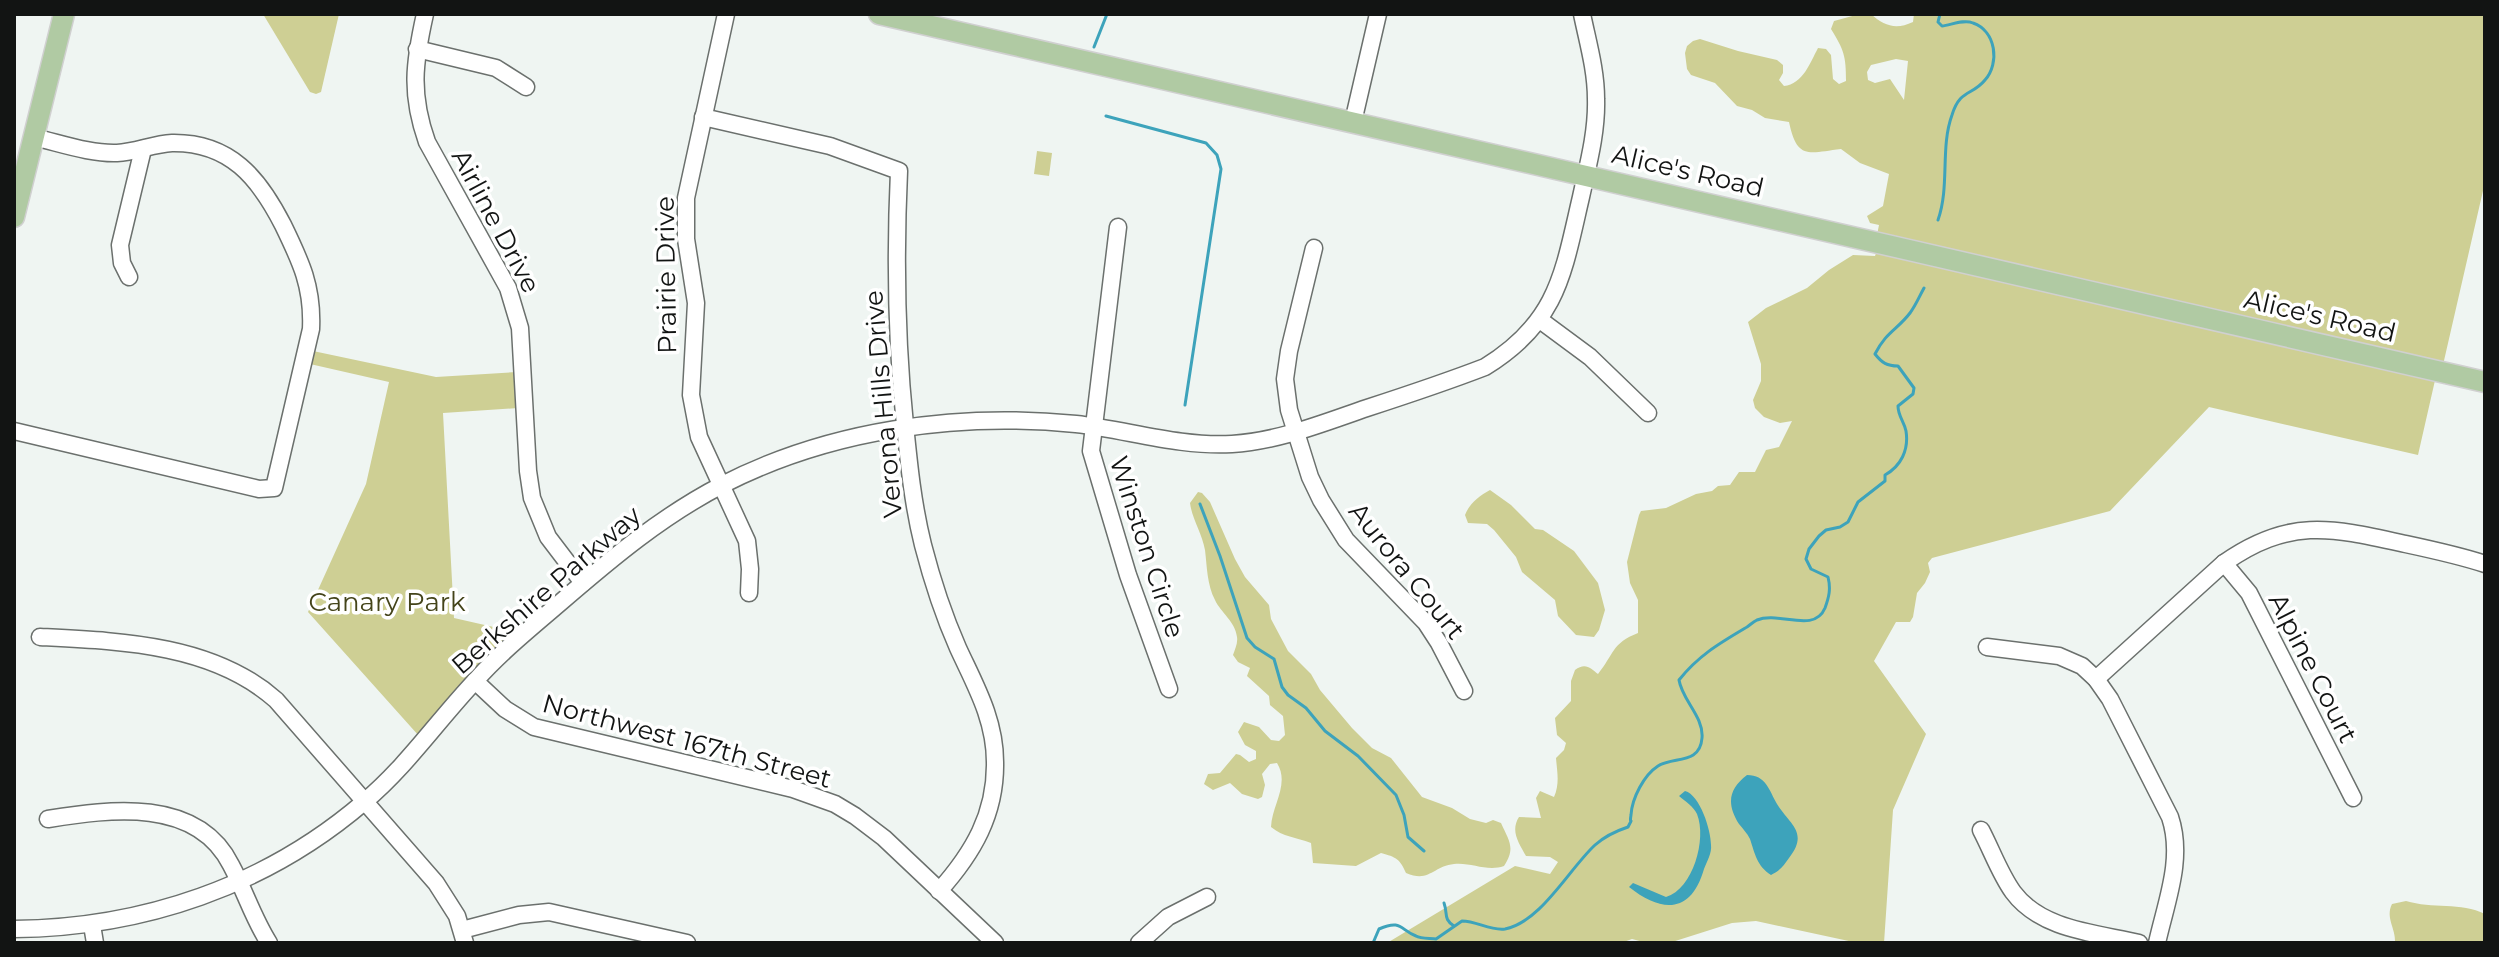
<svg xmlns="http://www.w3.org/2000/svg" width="2499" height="957" viewBox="0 0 2499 957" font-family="Montserrat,sans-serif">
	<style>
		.green { fill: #cecf94; fill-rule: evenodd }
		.water { fill: #3da3bb }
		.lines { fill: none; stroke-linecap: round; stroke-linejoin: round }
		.stream { stroke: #3da3bb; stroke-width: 3 }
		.minor-casing { stroke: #6b706d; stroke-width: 19 }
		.major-casing { stroke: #d0d0d0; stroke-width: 23 }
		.minor { stroke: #fff; stroke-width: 16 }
		.major { stroke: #b0caa3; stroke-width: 20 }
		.labels { text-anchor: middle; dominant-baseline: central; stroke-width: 7; stroke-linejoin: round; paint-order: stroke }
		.street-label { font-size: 26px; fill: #121413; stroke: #fff }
		.park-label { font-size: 26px; fill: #44441a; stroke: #fff }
	</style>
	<rect width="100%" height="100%" fill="#eff5f2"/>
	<g class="green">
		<polygon points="263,14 339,14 321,92 316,94 310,92"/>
		<path d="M1871 14C1884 26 1896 30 1913 22L1914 14H2485V182L2443 365 1877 235 1879 225 1870 223 1867 216 1883 206 1889 174 1860 163 1841 149C1808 153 1797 160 1789 122L1765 118 1752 110 1737 106 1715 83 1691 75 1687 69 1685 53 1687 46 1693 41 1700 39 1738 51 1777 60 1783 65V73L1779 80 1784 86C1803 84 1810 63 1818 48L1826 49 1831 55 1833 79 1839 84 1846 81C1846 56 1844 50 1831 29L1834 21 1856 15ZM1896 59 1908 61 1904 100 1890 79 1875 83 1868 80 1867 72 1871 65Z"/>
		<polygon points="1037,151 1052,153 1049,176 1034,174"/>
		<path d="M1878 248 2436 376 2418 455 2209 407 2110 511 1932 558 1928 563 1930 572 1925 583 1917 593 1913 617 1910 622H1896L1874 661 1926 734 1893 810 1884 943H1858L1756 921 1732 923 1669 943H1647L1632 939 1621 943H1387L1515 866 1550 874 1558 862 1550 857 1526 856C1519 843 1510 831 1519 817L1541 818 1536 798 1540 791 1554 797C1560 784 1557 771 1556 758L1564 750 1566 743 1557 735 1555 718 1571 701V681L1575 670C1585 662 1591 668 1598 674 1614 654 1612 643 1638 633V600L1630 583 1627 562 1639 515 1641 511 1666 508 1696 494 1712 491 1718 486 1730 485 1739 472H1755L1766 450 1779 447 1792 421 1780 423 1764 417 1755 408 1753 400 1761 381V364L1748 322 1766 308 1807 288 1829 270 1853 255 1875 256Z"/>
		<polygon points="313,351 436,377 516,372 518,408 443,413 454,618 515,632 419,736 308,612 366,484 389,382 310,364"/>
		<path d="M1490 490 1511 505 1535 529 1543 530 1574 551 1598 583 1605 610 1599 630 1594 637 1576 635 1558 616 1555 600 1522 572 1516 557 1494 530 1487 524 1468 523 1465 515C1469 504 1479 496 1490 490Z"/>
		<path d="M1198 492 1202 493 1210 502 1235 559 1245 577 1269 605 1271 619 1288 651 1311 674 1320 690 1352 728 1372 748 1391 758 1422 797 1452 808 1470 819 1486 823 1493 820 1501 823C1509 841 1516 848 1504 866 1487 872 1471 862 1454 864 1433 866 1430 883 1406 873 1400 859 1396 857 1381 853L1356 866 1313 863 1311 843C1296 837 1283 837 1271 827 1272 805 1290 784 1277 763L1270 764 1262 774 1265 785 1262 797 1258 799 1242 794 1230 783 1213 790 1204 784 1208 774 1220 773 1236 754 1240 755 1249 762 1256 759V751L1245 745 1238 732 1244 722 1259 727 1271 740 1279 741 1285 735 1283 716 1270 705 1269 696 1247 676 1250 668 1238 662 1233 655C1235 649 1238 643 1237 637 1235 621 1221 613 1215 600 1207 585 1207 566 1205 550 1202 533 1192 519 1190 503Z"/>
		<path d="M2406 901C2432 909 2461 902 2485 914V943L2427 941 2395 943C2396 928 2385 918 2392 904Z"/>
	</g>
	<g class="water">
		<path d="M1747 775C1766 775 1769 790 1777 804 1790 825 1809 832 1789 858 1784 865 1780 871 1771 875 1757 866 1755 854 1750 839 1747 833 1743 829 1739 824 1726 803 1729 789 1747 775Z"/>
		<path d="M1685 791C1700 795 1711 830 1711 845 1712 853 1707 861 1704 869 1691 914 1662 913 1629 887L1633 883 1666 897C1693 889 1707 839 1697 814 1694 807 1685 801 1679 796Z"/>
	</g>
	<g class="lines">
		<g class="stream">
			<polyline points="1094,47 1107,14"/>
			<polyline points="1106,116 1206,143 1217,155 1221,169 1185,405"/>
			<path d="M1938 220C1950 186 1940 148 1952 115 1960 89 1972 96 1985 80 2000 63 1996 31 1973 23 1964 19 1951 25 1942 26L1938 22 1940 14"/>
			<polyline points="1200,504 1220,556 1247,638 1255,647 1274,659 1282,687 1288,695 1306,708 1325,731 1358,756 1396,795 1404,815 1408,837 1424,851"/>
			<path d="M1444 903C1448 914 1443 919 1454 926"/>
			<path d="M1373 943 1379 929C1402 919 1400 930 1416 936 1421 939 1431 938 1436 939L1462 921C1477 921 1490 931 1505 929 1541 922 1569 869 1595 845 1605 836 1616 831 1628 827 1634 815 1629 827 1631 815 1632 798 1644 775 1658 766 1673 756 1700 765 1702 738 1704 717 1682 700 1679 680 1699 655 1720 643 1747 627 1750 625 1753 622 1757 620 1779 611 1814 634 1825 608 1829 597 1831 589 1828 577L1811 569 1806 559 1809 549 1819 536 1826 530 1840 527 1848 522 1858 502 1885 481V475C1901 466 1909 450 1906 431 1904 421 1898 416 1898 406L1913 394 1914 388 1898 366C1887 366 1882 363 1875 354 1886 332 1897 330 1910 313 1916 305 1919 297 1924 288"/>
		</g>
		<g class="minor-casing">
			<g id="minor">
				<path d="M425 14C414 63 410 94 427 142L508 288 520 328 528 471 532 498 548 537 583 583"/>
				<polyline points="726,14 686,198 686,239 696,303 691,395 699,437 747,541 750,569 749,593"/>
				<polyline points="417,49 496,68 526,87"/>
				<path d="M703 117 830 146 899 171C895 258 896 339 905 425 909 465 913 505 923 545 932 580 943 614 958 648 975 685 995 719 995 762 996 814 973 853 939 891"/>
				<polyline points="1353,122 1378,14"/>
				<polyline points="1118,227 1091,451 1128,575 1169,689"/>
				<polyline points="1314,248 1289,351 1285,379 1289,410 1310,477 1321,500 1346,540 1426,623 1439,643 1464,691"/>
				<polyline points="129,277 122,263 120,245 143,149"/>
				<polyline points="1540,320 1590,357 1648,413"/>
				<path d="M14 431 259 489 274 488 311 329C313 287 301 262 283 225 259 178 230 142 172 143 153 144 136 152 117 153 90 154 60 143 33 137"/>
				<polyline points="2224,563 2249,593 2353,798"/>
				<path d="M40 637C120 641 213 644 276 700L436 883 457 916 465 943"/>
				<path d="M1987 647 2059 656 2082 666 2096 679 2110 699 2170 817C2184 859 2166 902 2157 943"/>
				<path d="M2096 679 2224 563C2288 518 2330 527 2401 543 2429 549 2458 555 2485 564"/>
				<polyline points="475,681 505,709 534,727 793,789 835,804 855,816 884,838 995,943"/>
				<path d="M48 819C110 809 197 797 231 865 245 891 253 918 269 943"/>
				<path d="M1981 830C1992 851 2000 874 2013 892 2041 930 2096 933 2139 943"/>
				<polyline points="92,925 95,943"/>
				<path d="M14 929C143 928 266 886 364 802 407 766 438 720 476 680 502 651 532 627 561 602 612 558 662 516 722 485 829 430 956 412 1076 424 1128 430 1179 447 1232 444 1279 441 1323 423 1367 408 1407 395 1446 382 1485 367 1558 322 1563 274 1581 197 1588 165 1597 132 1596 99 1596 70 1588 43 1582 14"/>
				<polyline points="462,930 519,915 549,912 687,943"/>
				<polyline points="1139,943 1168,917 1207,897"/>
			</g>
		</g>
		<g class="major-casing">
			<g id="major">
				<polyline points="879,14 2485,382"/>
				<polyline points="14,217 64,14"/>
			</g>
		</g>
		<use href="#minor" class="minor"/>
		<use href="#major" class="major"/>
	</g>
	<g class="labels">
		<g class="street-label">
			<text transform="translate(1688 171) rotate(13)">Alice's Road</text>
			<text transform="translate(496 221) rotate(62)">Airline Drive</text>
			<text transform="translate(666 275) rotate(-91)">Prairie Drive</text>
			<text transform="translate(2320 316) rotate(13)">Alice's Road</text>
			<text transform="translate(883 404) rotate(-95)">Verona Hills Drive</text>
			<text transform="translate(1147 547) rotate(72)">Winston Circle</text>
			<text transform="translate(1407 571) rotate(51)">Aurora Court</text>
			<text transform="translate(546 590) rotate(-41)">Berkshire Parkway</text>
			<text transform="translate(2313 668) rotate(63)">Alpine Court</text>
			<text transform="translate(687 741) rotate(15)">Northwest 167th Street</text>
		</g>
		<g class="park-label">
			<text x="387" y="602">Canary Park</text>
		</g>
	</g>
	<rect width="2499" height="957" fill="none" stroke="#121413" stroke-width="32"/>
</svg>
